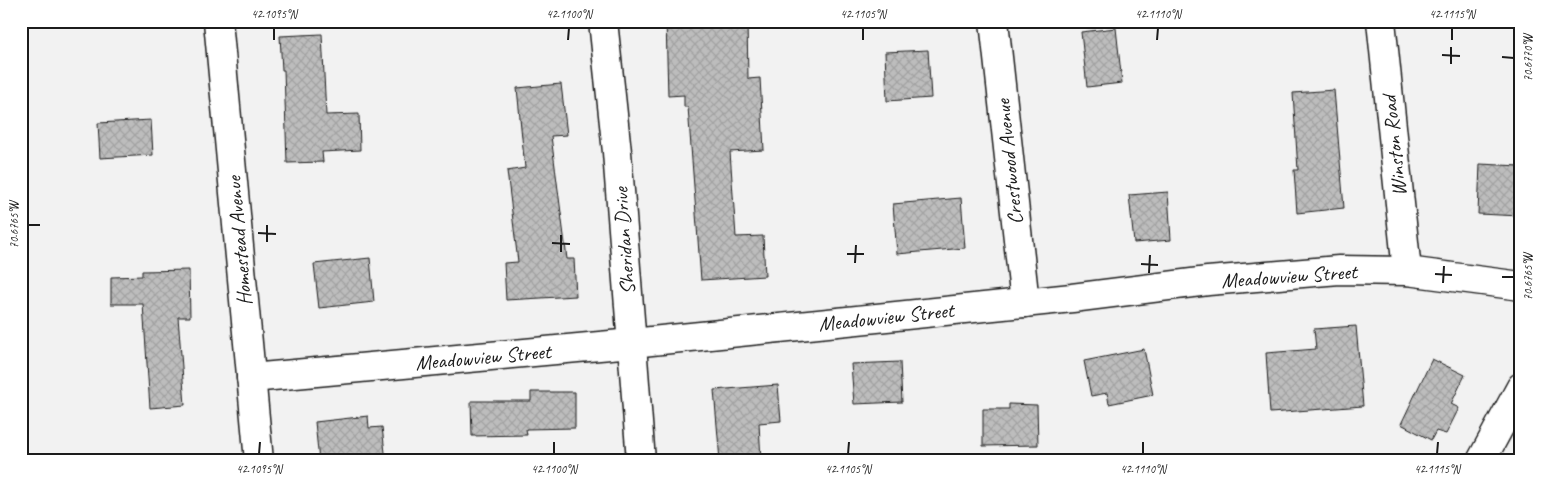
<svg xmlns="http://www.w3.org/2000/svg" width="1542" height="482" viewBox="0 0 1542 482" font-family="Caveat,sans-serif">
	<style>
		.building { fill: url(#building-cross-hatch); stroke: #1c1c1c }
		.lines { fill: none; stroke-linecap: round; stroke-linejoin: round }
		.minor-casing { stroke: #1c1c1c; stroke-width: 31 }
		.minor { stroke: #fff; stroke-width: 28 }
		.ticks { fill: none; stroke: #1c1c1c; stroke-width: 2 }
		.labels { text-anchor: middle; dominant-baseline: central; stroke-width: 4; stroke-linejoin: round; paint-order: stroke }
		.street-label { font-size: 21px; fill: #1c1c1c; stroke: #fff }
		.neatline { fill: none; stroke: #1c1c1c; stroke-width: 2 }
		.ticks-label { font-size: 12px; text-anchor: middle; fill: #1c1c1c }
	</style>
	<defs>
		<pattern id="building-cross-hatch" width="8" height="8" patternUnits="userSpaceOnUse" patternTransform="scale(1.25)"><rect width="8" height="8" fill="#bdbdbd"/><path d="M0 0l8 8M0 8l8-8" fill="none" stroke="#a2a2a2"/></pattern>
	</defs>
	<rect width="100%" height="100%" fill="#f2f2f2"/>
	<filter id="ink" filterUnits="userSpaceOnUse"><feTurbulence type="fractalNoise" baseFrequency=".02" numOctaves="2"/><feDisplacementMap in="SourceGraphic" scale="10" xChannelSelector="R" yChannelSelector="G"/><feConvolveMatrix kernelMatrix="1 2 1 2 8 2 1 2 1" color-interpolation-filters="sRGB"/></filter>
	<g filter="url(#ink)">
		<g class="building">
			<polygon points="666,21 747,21 748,79 760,78 764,150 730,152 736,237 763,236 765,276 701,280 688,107 684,107 684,95 668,96"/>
			<polygon points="1116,28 1122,83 1087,87 1081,32"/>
			<polygon points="322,34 326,115 359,114 360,150 322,152 323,162 287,163 284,70 282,70 280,36"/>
			<polygon points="928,50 931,98 887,101 885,52"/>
			<polygon points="561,84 567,135 551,136 567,259 574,259 576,296 506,300 504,263 518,262 507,171 525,168 517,88"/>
			<polygon points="1334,90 1344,208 1297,213 1294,170 1298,170 1293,93"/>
			<polygon points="151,120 153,155 100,158 98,123"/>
			<polygon points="1480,164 1520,166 1521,216 1478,214"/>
			<polygon points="1168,192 1171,240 1134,243 1129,195"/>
			<polygon points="961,198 965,248 897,254 893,204"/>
			<polygon points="370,258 374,302 319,308 314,264"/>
			<polygon points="189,270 190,317 178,317 185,405 150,408 143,304 111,304 111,277 142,276 142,271"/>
			<polygon points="1356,326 1363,406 1270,413 1266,353 1316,349 1314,329"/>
			<polygon points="1144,349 1153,395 1109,404 1107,393 1091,396 1084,361"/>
			<polygon points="1432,359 1465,375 1451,404 1459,408 1446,434 1436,431 1431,440 1401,424"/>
			<polygon points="900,362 902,402 854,404 851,364"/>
			<polygon points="778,385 781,421 759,423 761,461 720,461 714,390"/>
			<polygon points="531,392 575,392 575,428 526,429 527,435 472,436 471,401 531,401"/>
			<polygon points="1009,404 1037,405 1038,445 983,446 983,409 1009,409"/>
			<polygon points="368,416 369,428 382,427 386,461 319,461 315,422"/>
		</g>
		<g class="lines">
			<g class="minor-casing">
				<g id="minor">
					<polyline points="218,21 259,461"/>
					<polyline points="603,21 617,152 641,461"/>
					<polyline points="994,21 1025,303"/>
					<polyline points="1381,21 1407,271"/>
					<polyline points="251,378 632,343 1072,298 1208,281 1339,270 1407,271 1521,286"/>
					<polyline points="1481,461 1521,387"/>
				</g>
			</g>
			<use href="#minor" class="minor"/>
		</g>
	</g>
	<path class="ticks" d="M274 40V28M568 40 569 28M863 40V28M1157 40 1158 28M1452 40V28M1442 55 1460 56M1502 57 1514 58M1451 64V47M28 225H40M258 233 276 234M267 242V225M552 243 570 244M561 252V235M847 254H864M855 263 856 245M1141 264 1158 265M1149 273 1150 255M1435 274 1452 275M1502 277H1514M1443 283 1444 266M259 454 260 442M554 454V442M848 454 849 442M1143 454V442M1437 454 1438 442"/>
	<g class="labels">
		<g class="street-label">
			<text transform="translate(1394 146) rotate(-96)">Winston Road</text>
			<text transform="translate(1009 162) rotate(-96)">Crestwood Avenue</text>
			<text transform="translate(239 241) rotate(-95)">Homestead Avenue</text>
			<text transform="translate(624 241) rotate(-94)">Sheridan Drive</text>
			<text transform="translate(1289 276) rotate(-4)">Meadowview Street</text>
			<text transform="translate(886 317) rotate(-6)">Meadowview Street</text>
			<text transform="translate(483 357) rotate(-5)">Meadowview Street</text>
		</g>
	</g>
	<rect width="1542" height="482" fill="none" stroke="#fff" stroke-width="55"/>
	<rect x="28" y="28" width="1486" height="426" class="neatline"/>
	<g class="ticks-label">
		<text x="274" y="18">42.1095°N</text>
		<text x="569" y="18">42.1100°N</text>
		<text x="863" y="18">42.1105°N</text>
		<text x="1158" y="18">42.1110°N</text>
		<text x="1452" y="18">42.1115°N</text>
		<text transform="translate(1528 58) rotate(-90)" y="4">70.6770°W</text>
		<text transform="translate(14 225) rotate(-90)" y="4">70.6765°W</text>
		<text transform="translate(1528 277) rotate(-90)" y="4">70.6765°W</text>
		<text x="259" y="473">42.1095°N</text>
		<text x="554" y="473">42.1100°N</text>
		<text x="848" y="473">42.1105°N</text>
		<text x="1143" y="473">42.1110°N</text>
		<text x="1437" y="473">42.1115°N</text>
	</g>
</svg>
